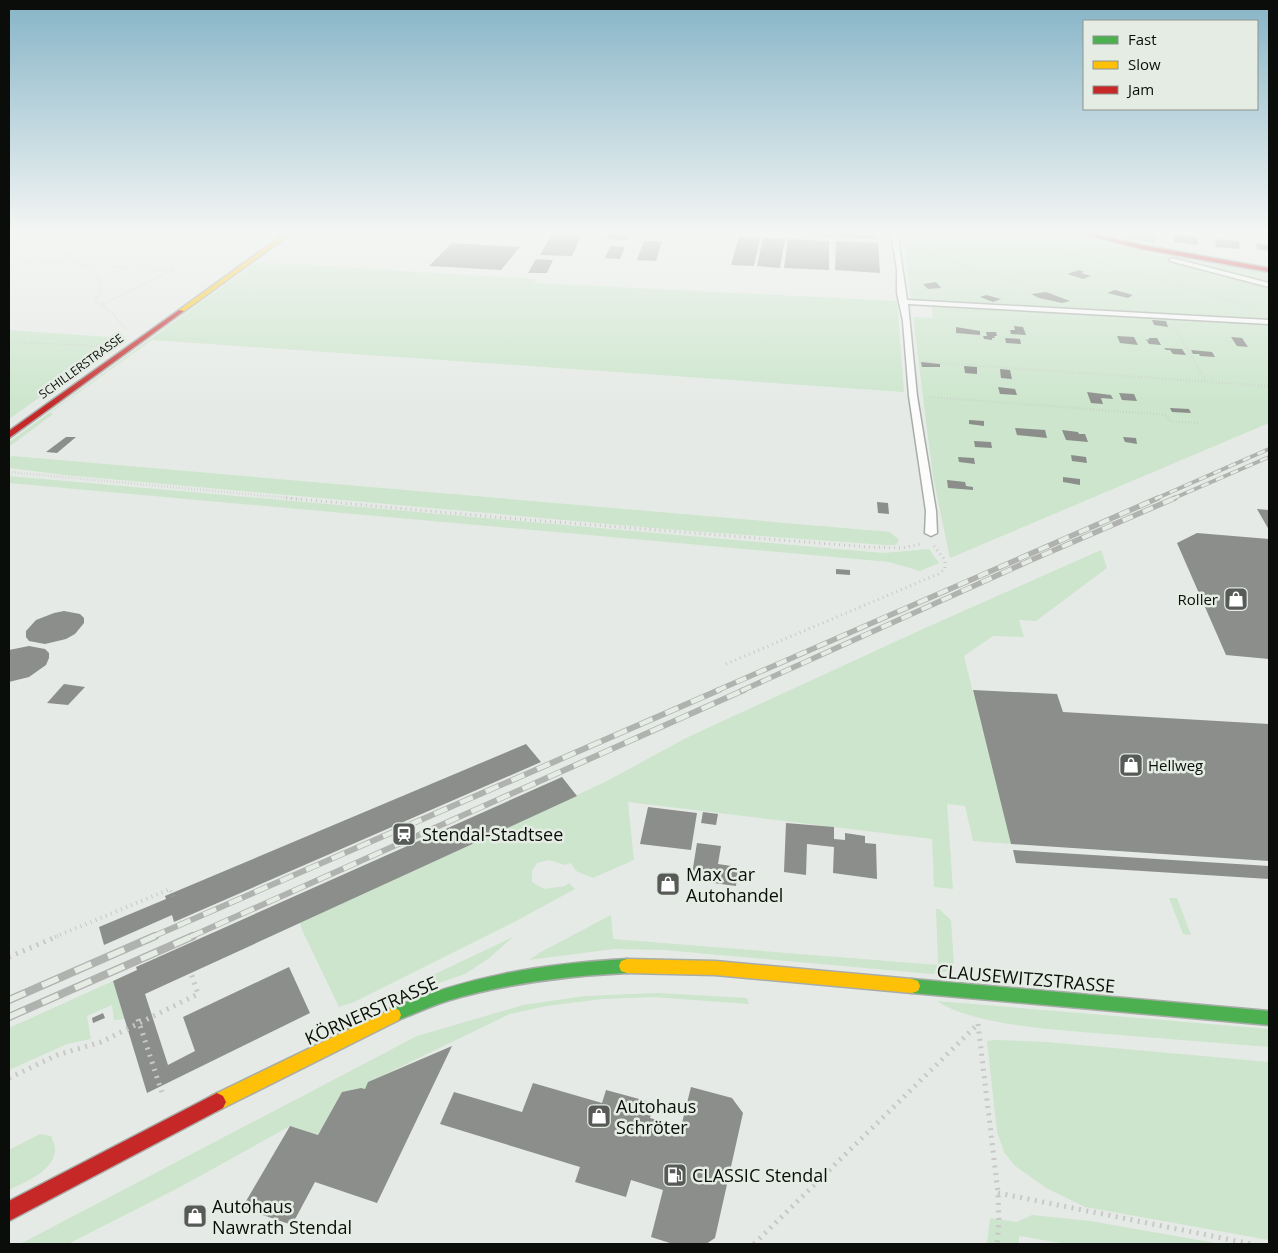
<svg xmlns="http://www.w3.org/2000/svg" width="1278" height="1253" viewBox="0 0 1278 1253" font-family="'Open Sans',sans-serif">
	<style>
		.green { fill: #cce5cc }
		.water { fill: #94b595 }
		.building { fill: #8b8e8b }
		.lines { fill: none; stroke-linecap: round; stroke-linejoin: round }
		.lane-casing { stroke: #a8aca8; stroke-width: 3 }
		.fast-casing { stroke: #a8aca8; stroke-width: 3 }
		.slow-casing { stroke: #a8aca8; stroke-width: 3 }
		.jam-casing { stroke: #a8aca8; stroke-width: 3 }
		.path-far4 { stroke: #c7c8c7; stroke-width: 2; stroke-dasharray: 0.5 2; stroke-linecap: butt }
		.path-far3 { stroke: #c7c8c7; stroke-width: 2.5; stroke-dasharray: 0.5 2.5; stroke-linecap: butt }
		.path-far2 { stroke: #c7c8c7; stroke-width: 3; stroke-dasharray: 1 4; stroke-linecap: butt }
		.path-far1 { stroke: #c7c8c7; stroke-width: 4; stroke-dasharray: 1 4.5; stroke-linecap: butt }
		.path { stroke: #c7c8c7; stroke-width: 5; stroke-dasharray: 2 5.5; stroke-linecap: butt }
		.lane { fill: #fbfcfb; fill-rule: evenodd }
		.fast { fill: #4caf50; fill-rule: evenodd }
		.slow { fill: #ffc107; fill-rule: evenodd }
		.jam { fill: #c62828; fill-rule: evenodd }
		.rail-far3-casing { stroke: #b0b2b0; stroke-width: 4 }
		.rail-far2-casing { stroke: #b0b2b0; stroke-width: 5.5 }
		.rail-far1-casing { stroke: #b0b2b0; stroke-width: 6 }
		.rail-casing { stroke: #b0b2b0; stroke-width: 8 }
		.rail-far3 { stroke: #e4ece4; stroke-width: 2.5; stroke-dasharray: 8; stroke-linecap: butt }
		.rail-far2 { stroke: #e4ece4; stroke-width: 4; stroke-dasharray: 11; stroke-linecap: butt }
		.rail-far1 { stroke: #e4ece4; stroke-width: 4.5; stroke-dasharray: 14; stroke-linecap: butt }
		.rail { stroke: #e4ece4; stroke-width: 5.5; stroke-dasharray: 18; stroke-linecap: butt }
		.labels { text-anchor: middle; dominant-baseline: central; stroke-width: 5; stroke-linejoin: round; paint-order: stroke }
		.far-street-label { font-size: 12px; fill: #0b0d0b; stroke: #e4ece4 }
		.poi-label { font-size: 15px; fill: #0b0d0b; stroke: #e4ece4; text-anchor: end }
		.near-poi-label { font-size: 18px; fill: #0b0d0b; stroke: #e4ece4; text-anchor: start }
		.near-street-label { font-size: 18px; fill: #0b0d0b; stroke: #e4ece4 }
	</style>
	<rect width="100%" height="100%" fill="#e6eae6"/>
	<g class="green">
		<polygon points="431,232 553,232 550,238"/>
		<polygon points="903,232 1061,232 1163,256 1269,273 1269,283 1233,273 1186,264 1269,287 1269,319 911,299"/>
		<polygon points="256,262 536,279 534,283 897,301 904,392 152,340 50,413 53,414 9,447 9,442"/>
		<polygon points="932,305 1269,324 1269,423 950,558 933,477 913,317 933,318"/>
		<polygon points="9,330 124,338 9,419"/>
		<polygon points="13,456 890,532 899,540 896,545 885,545 664,529 65,475 9,468 9,458"/>
		<polygon points="9,476 883,553 929,549 939,563 920,571 889,562 9,483"/>
		<polygon points="1101,550 1107,568 1036,621 1019,620 1024,637 993,636 964,656 1011,844 973,841 965,806 947,804 953,889 934,887 932,839 628,802 634,860 593,878 576,871 571,863 565,865 549,860 537,863 532,871 532,882 544,889 565,886 569,883 575,889 516,921 354,1002 339,1007 302,930 300,923 605,782 686,738 925,628"/>
		<polygon points="1169,898 1177,898 1191,935 1183,934"/>
		<polygon points="936,909 939,909 951,920 954,965 948,971 932,974 664,950 614,949 529,960 539,953 611,915 613,939 938,965"/>
		<polygon points="513,937 488,959 465,974 388,1001 384,998"/>
		<polygon points="113,981 125,1019 114,1020 112,1005 87,1016 91,1039 67,1044 9,1070 9,1028"/>
		<polygon points="657,993 747,998 749,1004 653,997 602,999 547,1006 510,1014 369,1082 365,1089 361,1088 342,1092 318,1135 290,1126 182,1186 68,1244 20,1244 417,1036 523,1005 585,996"/>
		<path d="M937 1001 1269 1029V1047C1215 1043 1161 1038 1107 1034 1061 1030 974 1026 937 1001Z"/>
		<polygon points="996,1040 1047,1042 1269,1062 1269,1240 1085,1207 1046,1188 1014,1165 1004,1152 997,1132 987,1041"/>
		<path d="M40 1134 51 1136C52 1139 54 1143 55 1147 57 1170 25 1182 9 1190V1150Z"/>
		<polygon points="1032,1215 1090,1221 1221,1244 1067,1244 1019,1236 1019,1244 987,1244 990,1218 1017,1222"/>
	</g>
	<polygon class="water" points="1096,232 1148,232 1156,233 1154,243"/>
	<g class="building">
		<polygon points="9,232 40,232 32,236 9,234"/>
		<polygon points="553,232 583,232 572,256 540,255"/>
		<polygon points="609,232 630,232 627,240 606,239"/>
		<polygon points="811,232 876,232 876,239 839,238 839,235 829,237 815,236 810,235"/>
		<polygon points="1174,234 1197,237 1198,245 1174,242"/>
		<polygon points="739,237 760,238 754,266 731,265"/>
		<polygon points="763,238 785,239 780,268 757,266"/>
		<polygon points="788,239 829,241 829,270 784,268"/>
		<polygon points="1215,239 1239,241 1240,249 1216,247"/>
		<polygon points="644,241 662,241 656,261 637,260"/>
		<polygon points="836,241 878,243 880,273 835,270"/>
		<polygon points="452,243 520,247 501,270 429,266"/>
		<polygon points="1256,243 1269,245 1269,251 1257,249"/>
		<polygon points="611,246 625,247 620,259 605,258"/>
		<polygon points="536,259 553,260 547,273 528,273"/>
		<polygon points="1079,270 1085,272 1081,273 1091,276 1083,279 1067,274"/>
		<polygon points="936,282 941,288 928,289 923,284"/>
		<polygon points="1115,290 1133,295 1128,298 1107,293"/>
		<polygon points="1046,292 1070,301 1062,303 1039,298 1031,294"/>
		<polygon points="986,295 990,296 1001,299 993,302 980,297"/>
		<polygon points="1152,320 1166,321 1168,327 1154,325"/>
		<polygon points="1014,326 1023,327 1026,335 1011,334 1010,330 1015,330"/>
		<polygon points="956,327 980,331 980,335 956,333"/>
		<polygon points="986,332 996,332 997,336 994,336 995,338 992,338 992,340 984,339 983,336 987,336"/>
		<polygon points="1117,336 1134,337 1138,345 1120,343"/>
		<polygon points="1231,337 1242,338 1248,347 1237,346"/>
		<polygon points="1005,338 1020,339 1021,344 1006,343"/>
		<polygon points="1149,338 1157,338 1161,345 1149,344 1146,339 1149,340"/>
		<polygon points="1164,348 1182,349 1186,355 1173,354 1170,350 1166,350"/>
		<polygon points="1191,350 1212,352 1215,357 1200,356 1199,354 1193,354"/>
		<polygon points="921,362 940,364 940,367 922,367"/>
		<polygon points="964,366 977,367 977,374 965,373"/>
		<polygon points="1000,369 1010,370 1012,379 1001,378"/>
		<polygon points="998,387 1015,389 1017,395 1000,394"/>
		<polygon points="1087,392 1111,395 1113,399 1101,398 1103,404 1091,403"/>
		<polygon points="1119,393 1134,394 1137,401 1122,400"/>
		<polygon points="1170,408 1189,409 1191,413 1172,412"/>
		<polygon points="969,420 984,421 984,426 969,424"/>
		<polygon points="1015,428 1045,430 1047,438 1017,435"/>
		<polygon points="1062,430 1078,432 1079,434 1085,434 1088,442 1066,440"/>
		<polygon points="66,437 76,437 57,453 46,452"/>
		<polygon points="1123,437 1136,438 1137,444 1125,442"/>
		<polygon points="974,441 991,442 992,448 975,447"/>
		<polygon points="1071,455 1086,457 1087,463 1072,461"/>
		<polygon points="958,457 974,458 975,464 959,462"/>
		<polygon points="1063,477 1080,479 1080,485 1063,482"/>
		<polygon points="947,480 965,482 966,486 973,487 973,490 948,488"/>
		<polygon points="877,502 888,503 889,514 878,513"/>
		<polygon points="1257,509 1269,510 1269,530"/>
		<polygon points="1197,533 1269,539 1269,659 1226,655 1177,543"/>
		<polygon points="836,569 850,570 850,575 836,574"/>
		<polygon points="64,611 80,614 84,618 84,623 75,634 66,639 45,644 29,641 26,637 26,631 36,620 54,613"/>
		<polygon points="29,646 45,649 49,653 49,658 46,665 29,677 9,682 9,650"/>
		<polygon points="64,684 85,687 68,705 47,703"/>
		<polygon points="973,690 1057,694 1063,712 1269,724 1269,861 1011,844"/>
		<polygon points="526,744 541,762 174,922 172,915 104,945 99,927 166,899 165,896"/>
		<polygon points="562,777 577,796 145,994 168,1065 195,1051 183,1017 289,967 310,1013 147,1093 113,981 137,970 136,967"/>
		<polygon points="648,807 697,813 691,850 640,844"/>
		<polygon points="703,812 718,814 716,825 701,823"/>
		<polygon points="786,823 834,827 834,839 845,840 845,833 865,836 865,843 876,844 877,879 833,873 834,847 807,844 806,875 784,872"/>
		<polygon points="697,843 721,846 718,864 738,867 736,886 691,880"/>
		<polygon points="1013,850 1269,866 1269,879 1016,863"/>
		<polygon points="103,1013 105,1018 93,1023 92,1018"/>
		<polygon points="452,1046 377,1203 315,1182 292,1225 242,1208 290,1126 318,1135 342,1092 361,1088 365,1089 368,1082"/>
		<polygon points="533,1083 602,1103 606,1090 654,1103 650,1118 681,1127 691,1087 732,1098 743,1113 715,1238 706,1244 673,1244 651,1237 663,1190 631,1180 626,1197 575,1182 580,1167 440,1124 454,1092 522,1112"/>
	</g>
	<g class="lines">
		<g class="lane-casing">
			<g id="lane">
				<polygon points="891,232 897,232 907,300 1269,320 1269,324 908,304 917,396 936,511 937,533 931,536 925,533 926,511 909,396 903,321 897,293 897,269"/>
				<polygon points="1172,258 1269,283 1269,287 1170,261 1169,260"/>
			</g>
		</g>
		<g class="fast-casing">
			<g id="fast">
				<path d="M627 959 633 961 635 966 633 971 627 973C567 976 508 983 450 1000 430 1006 412 1015 393 1022L387 1020 385 1015 387 1010C468 976 540 964 627 959Z"/>
				<polygon points="912,979 1269,1011 1269,1025 912,993 906,991 904,986 906,981"/>
			</g>
		</g>
		<g class="slow-casing">
			<g id="slow">
				<polygon points="287,232 293,232 183,312 179,312 179,310"/>
				<polygon points="627,959 715,961 912,979 918,981 920,986 918,991 912,993 715,975 627,973 621,971 619,966 621,961"/>
				<polygon points="393,1008 399,1010 401,1015 399,1020 217,1111 211,1108 208,1102 211,1096"/>
			</g>
		</g>
		<g class="jam-casing">
			<g id="jam">
				<polygon points="1074,232 1084,232 1142,245 1269,268 1269,272 1142,249"/>
				<polygon points="179,310 184,311 9,438 9,431"/>
				<polygon points="217,1093 223,1096 226,1102 223,1108 9,1221 9,1201"/>
			</g>
		</g>
		<g class="path-far4">
			<polyline points="994,232 1251,307"/>
			<polyline points="61,244 56,247 90,270 100,281 101,286 96,301 112,313 127,330"/>
			<polyline points="56,247 26,262 173,270 101,305"/>
			<polyline points="911,248 1064,297"/>
			<polyline points="1175,328 1187,349"/>
			<polyline points="9,342 102,346"/>
		</g>
		<g class="path-far3">
			<polyline points="1187,348 1206,381"/>
			<polyline points="923,362 1269,386"/>
			<polyline points="929,397 1167,415 1169,421 1198,423"/>
			<polyline points="9,472 300,499"/>
		</g>
		<g class="path-far2">
			<polyline points="286,498 518,519 868,547 902,548 921,544"/>
			<polyline points="726,664 938,574 945,569 945,560 934,546"/>
		</g>
		<polyline class="path-far1" points="55,937 170,889 173,896"/>
		<g class="path">
			<polyline points="9,957 58,936"/>
			<polyline points="138,1019 163,1096"/>
			<polyline points="978,1024 998,1193 999,1222 997,1244"/>
			<polyline points="9,1078 57,1055 101,1042 198,994 191,973"/>
			<polyline points="998,1193 1252,1244"/>
			<polyline points="754,1244 978,1024"/>
		</g>
		<use href="#lane" class="lane"/>
		<use href="#fast" class="fast"/>
		<use href="#slow" class="slow"/>
		<use href="#jam" class="jam"/>
		<g class="rail-far3-casing">
			<g id="rail-far3">
				<polyline points="1155,499 1269,449"/>
				<polyline points="1172,499 1269,457"/>
			</g>
		</g>
		<g class="rail-far2-casing">
			<g id="rail-far2">
				<polyline points="716,691 1158,498"/>
				<polyline points="741,691 1029,561 1175,498"/>
			</g>
		</g>
		<g class="rail-far1-casing">
			<g id="rail-far1">
				<polyline points="152,937 719,690"/>
				<polyline points="190,937 744,690"/>
			</g>
		</g>
		<g class="rail-casing">
			<g id="rail">
				<polyline points="9,1000 155,936"/>
				<polyline points="9,1017 193,936"/>
			</g>
		</g>
		<use href="#rail-far3" class="rail-far3"/>
		<use href="#rail-far2" class="rail-far2"/>
		<use href="#rail-far1" class="rail-far1"/>
		<use href="#rail" class="rail"/>
	</g>
	<linearGradient id="sky" x2="0" y2="1"><stop stop-color="#86b4c7"/><stop offset="0.57" stop-color="#f4f6f4"/><stop offset="1" stop-color="#f4f6f4" stop-opacity="0"/></linearGradient>
	<rect width="1278" height="407" fill="url(#sky)"/>
	<defs>
		<g id="shop-square" transform="scale(1.25)"><rect x="-9" y="-9" width="18" height="18" rx="4" fill="#585a58" stroke="#e4ece4"/><path d="M-5-2.5h2.3a2.7 3.5 0 0 1 5.4 0H5L5.5 6h-11ZM-1.5-2.5h3a1.5 2.3 0 0 0-3 0Z" fill="#fff"/></g>
		<g id="station-square" transform="scale(1.25)"><rect x="-9" y="-9" width="18" height="18" rx="4" fill="#585a58" stroke="#e4ece4"/><path d="M-3-6H3Q5-6 5-4V2Q5 4 3 4L4.5 6H3L1.5 4h-3L-3 6H-4.5L-3 4Q-5 4-5 2V-4Q-5-6-3-6ZM-3.5-4v3h7v-3ZM-3.5 1v1.5H-2V1ZM2 1v1.5H3.5V1Z" fill="#fff"/></g>
		<g id="fuel-square" transform="scale(1.25)"><rect x="-9" y="-9" width="18" height="18" rx="4" fill="#585a58" stroke="#e4ece4"/><path d="M-5.5-6h7V0h2V4h1.3V-2.5L3-4.5l.8-.8L6-3V5H2.5V1h-1V6h-7ZM-4.2-4.7v3.2H.2V-4.7Z" fill="#fff"/></g>
	</defs>
	<g fill-rule="evenodd">
		<use href="#shop-square" x="1236" y="599"/>
		<use href="#shop-square" x="1131" y="765"/>
		<use href="#station-square" x="404" y="834"/>
		<use href="#shop-square" x="668" y="884"/>
		<use href="#shop-square" x="599" y="1116"/>
		<use href="#fuel-square" x="675" y="1175"/>
		<use href="#shop-square" x="195" y="1216"/>
	</g>
	<g class="labels">
		<g class="far-street-label">
			<text transform="translate(81 366) rotate(-36)">SCHILLERSTRASSE</text>
		</g>
		<g class="poi-label">
			<text x="1218" y="599">Roller</text>
			<text x="1148" y="765" text-anchor="start">Hellweg</text>
		</g>
		<g class="near-poi-label">
			<text x="422" y="834">Stendal-Stadtsee</text>
			<text x="686" y="874">Max Car<tspan x="686" dy="21">Autohandel</tspan></text>
			<text x="616" y="1106">Autohaus<tspan x="616" dy="21">Schröter</tspan></text>
			<text x="692" y="1175">CLASSIC Stendal</text>
			<text x="212" y="1206">Autohaus<tspan x="212" dy="21">Nawrath Stendal</tspan></text>
		</g>
		<g class="near-street-label">
			<text transform="translate(1026 978) rotate(5)">CLAUSEWITZSTRASSE</text>
			<text transform="translate(371 1010) rotate(-24)">KÖRNERSTRASSE</text>
		</g>
	</g>
	<rect width="1278" height="1253" fill="none" stroke="#0b0d0b" stroke-width="20"/>
	<rect x="1083" y="20" width="175" height="90" fill="#e4ece4" stroke="#8d938d"/>
	<rect x="1093" y="36" width="25" height="8" fill="#4caf50" stroke="#8d938d"/>
	<text x="1128" y="45" font-size="15" fill="#0b0d0b">Fast</text>
	<rect x="1093" y="61" width="25" height="8" fill="#ffc107" stroke="#8d938d"/>
	<text x="1128" y="70" font-size="15" fill="#0b0d0b">Slow</text>
	<rect x="1093" y="86" width="25" height="8" fill="#c62828" stroke="#8d938d"/>
	<text x="1128" y="95" font-size="15" fill="#0b0d0b">Jam</text>
</svg>
